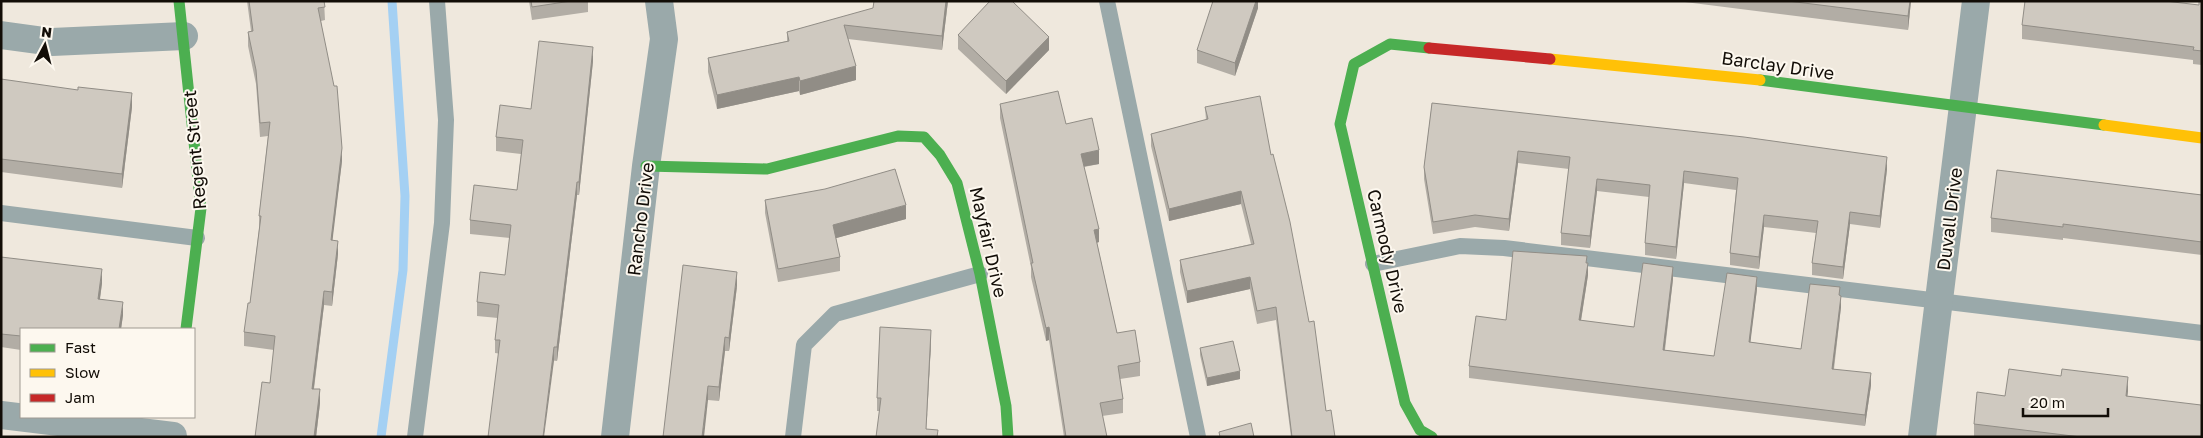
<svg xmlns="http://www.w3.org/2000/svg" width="2203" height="438" viewBox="0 0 2203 438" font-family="'Golos Text',sans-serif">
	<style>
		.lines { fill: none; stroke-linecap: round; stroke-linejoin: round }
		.stream { stroke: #a4d0f3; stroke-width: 9 }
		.lane { stroke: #9aa9aa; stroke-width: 16 }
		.street { stroke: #9aa9aa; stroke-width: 28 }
		.fast { stroke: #4caf50; stroke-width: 11 }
		.slow { stroke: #ffc107; stroke-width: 11 }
		.jam { stroke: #c62828; stroke-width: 11 }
		.wall { fill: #b2ada5 }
		.shaded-wall { fill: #918d86 }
		.building { fill: #cfc9c0; stroke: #918d86 }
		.labels { text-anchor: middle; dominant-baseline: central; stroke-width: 4; stroke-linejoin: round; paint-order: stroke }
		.street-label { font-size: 18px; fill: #120d07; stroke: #fdf8ef }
	</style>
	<rect width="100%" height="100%" fill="#efe8dd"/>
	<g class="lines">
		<polyline class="stream" points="381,437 403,270 405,196 392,1"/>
		<g class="lane">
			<polyline points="1107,1 1198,437"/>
			<polyline points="1,213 197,238"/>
			<polyline points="1373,264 1460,246 1504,248 2202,333"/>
			<polyline points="415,437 442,223 446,120 437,1"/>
			<polyline points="793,437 804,345 835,314 980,274"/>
		</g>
		<g class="street">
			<polyline points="1,35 52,42 184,36"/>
			<polyline points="1,415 173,436"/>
			<polyline points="615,437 646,166 664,39 659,1"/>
			<polyline points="1922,437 1976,1"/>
		</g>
		<g class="fast">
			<polyline points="179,1 201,208 186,329"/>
			<polyline points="1429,48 1390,44 1354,64 1340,124 1405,403 1420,430 1432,437"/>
			<polyline points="1760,80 2104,125"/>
			<polyline points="646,166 767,169 898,136 924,137 940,155 957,183 980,274 1006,406 1008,437"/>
		</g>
		<g class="slow">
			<polyline points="1550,59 1760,80"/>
			<polyline points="2104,125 2202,138"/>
		</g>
		<polyline class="jam" points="1429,48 1550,59"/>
	</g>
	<g class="wall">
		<polygon points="247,1 324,1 325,20 321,21 342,161 332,240 338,254 332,306 324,305 314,389 320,403 316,437 255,437 270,383 274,350 244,346 244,332 250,303 259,229 259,216 268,136 260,137 256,84 248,46 248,32 251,31"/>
		<polygon points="529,1 588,1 588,12 532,20"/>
		<polygon points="948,1 942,50 848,39 856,80 800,95 799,91 717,109 708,72 708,58 787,41 787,32"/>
		<polygon points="1258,1 1258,8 1235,76 1197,63 1197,50"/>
		<polygon points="1677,1 1911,1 1908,30"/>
		<polygon points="2202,1 2202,65 2193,64 2193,60 2022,39 2022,25 2199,5"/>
		<polygon points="958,35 1049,50 1006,94 958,49"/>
		<polygon points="593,61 579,195 577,195 557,361 495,353 495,340 498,318 477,316 477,302 505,275 510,238 470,234 470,220 517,190 521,154 496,151 496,137"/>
		<polygon points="1,79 132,107 122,188 1,172"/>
		<polygon points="1432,103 1887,169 1880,228 1850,224 1843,279 1812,275 1812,263 1816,233 1764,227 1759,269 1730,265 1730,253 1736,190 1684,183 1676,259 1645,255 1645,243 1649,197 1597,191 1590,248 1561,245 1561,233 1569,169 1518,163 1509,231 1475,227 1433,234 1424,179 1424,167"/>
		<polygon points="1000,104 1066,124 1099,164 1084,167 1099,242 1097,243 1117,333 1140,362 1140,376 1120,379 1123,399 1123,413 1102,416 1107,437 1064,437 1049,340 1046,341 1031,277 1031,267 1000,118"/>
		<polygon points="1205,107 1271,155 1326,411 1335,437 1291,437 1276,320 1257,324 1250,289 1187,303 1180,272 1180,260 1251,244 1241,204 1169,221 1151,146 1151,134 1206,120"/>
		<polygon points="2202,195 2202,255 2063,238 2063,240 1991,232 1991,218"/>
		<polygon points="765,200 906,219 836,238 840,257 840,271 778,282 765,213"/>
		<polygon points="1,257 102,283 100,299 123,315 121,329 21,329 21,350 1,347"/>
		<polygon points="1587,263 1588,275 1581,321 1634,327 1673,279 1665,350 1714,356 1757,289 1750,342 1801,349 1840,295 1841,307 1834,369 1871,385 1865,426 1469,378 1469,366 1506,320"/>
		<polygon points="737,286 729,351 725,351 719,401 708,400 663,437"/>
		<polygon points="931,343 926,429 938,437 879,411 877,411 877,398"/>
		<polygon points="1200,348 1240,379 1207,386 1200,355"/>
		<polygon points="2128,391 2127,396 2201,410 2202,437 1974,437 1974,424 2005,396"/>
	</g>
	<g class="shaded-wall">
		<polygon points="946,1 948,1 942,50 942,36"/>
		<polygon points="1256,1 1258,1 1258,8 1235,76 1235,63"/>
		<polygon points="1910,1 1911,1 1908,30 1908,16"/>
		<polygon points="1049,37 1049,50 1006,94 1006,81"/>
		<polygon points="593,47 593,61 579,195 579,182"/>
		<polygon points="856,66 856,80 800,95 800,81"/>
		<polygon points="799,77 799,91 717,109 717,95"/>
		<polygon points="132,93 132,107 122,188 122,174"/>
		<polygon points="342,148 342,161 331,253 331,240"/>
		<polygon points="1099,150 1099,164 1081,167 1081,154"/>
		<polygon points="1518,151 1518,163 1509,231 1509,219"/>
		<polygon points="1887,157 1887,169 1880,228 1880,216"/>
		<polygon points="1684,171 1684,183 1676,259 1676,247"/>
		<polygon points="1597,179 1597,191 1590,248 1590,236"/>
		<polygon points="577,182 577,195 557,361 557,347"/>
		<polygon points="1241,191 1241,204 1169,221 1169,209"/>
		<polygon points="906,205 906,219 833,239 833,225"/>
		<polygon points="1850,212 1850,224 1843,279 1843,267"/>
		<polygon points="1764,215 1764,227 1759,269 1759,257"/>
		<polygon points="1099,229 1099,242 1094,243 1094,230"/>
		<polygon points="338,241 338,254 332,306 332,292"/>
		<polygon points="1588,263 1588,275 1579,332 1579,320"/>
		<polygon points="1673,267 1673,279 1663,362 1663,350"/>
		<polygon points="102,269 102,283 98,312 98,299"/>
		<polygon points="737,272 737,286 729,351 729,338"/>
		<polygon points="1250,277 1250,289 1187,303 1187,291"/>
		<polygon points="1757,277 1757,289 1749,354 1749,342"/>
		<polygon points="324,291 324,305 312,402 312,389"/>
		<polygon points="1841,296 1841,307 1832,380 1832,369"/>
		<polygon points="123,302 123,315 121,329 119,329"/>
		<polygon points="1049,327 1049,340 1046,341 1046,328"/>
		<polygon points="931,330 931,343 926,437"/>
		<polygon points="725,337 725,351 719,401 719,387"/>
		<polygon points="554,347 554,361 544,437 543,437"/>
		<polygon points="1240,371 1240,379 1207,386 1207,378"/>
		<polygon points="1871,373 1871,385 1865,426 1865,415"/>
		<polygon points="2128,377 2128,391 2126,409 2126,396"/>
		<polygon points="708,386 708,400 704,437 702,437"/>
		<polygon points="320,389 320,403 316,437 314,437"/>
	</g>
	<g class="building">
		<polygon points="249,1 324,1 325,7 318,8 334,86 337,86 342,148 331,240 338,241 332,292 324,291 312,389 320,389 314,437 255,437 262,382 270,383 275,336 244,332 248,303 250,303 261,216 259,216 270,122 260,123 256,70 248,32 253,31"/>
		<polygon points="531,1 571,1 532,7"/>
		<polygon points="874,1 946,1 942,36 844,25 856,66 800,81 799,77 717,95 708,58 789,41 787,32 873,8"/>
		<polygon points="990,1 1012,1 1049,37 1006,81 958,35"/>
		<polygon points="1213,1 1256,1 1235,63 1197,50"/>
		<polygon points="1788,1 1910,1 1908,16"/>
		<polygon points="2025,1 2165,1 2199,5 2199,1 2202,1 2202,51 2193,50 2194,47 2022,25"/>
		<polygon points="539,41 593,47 579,182 577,182 557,347 554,347 543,437 488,437 500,340 495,340 499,305 477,302 480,272 505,275 511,225 470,220 474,185 517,190 523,140 496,137 500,105 531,109"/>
		<polygon points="1,79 78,90 78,87 132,93 122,174 1,159"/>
		<polygon points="1058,91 1066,124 1092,118 1099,150 1081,154 1099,229 1094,230 1117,333 1135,330 1140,362 1118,366 1123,399 1100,403 1107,437 1066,437 1049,327 1046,328 1031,263 1033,263 1000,104"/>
		<polygon points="1260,96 1271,155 1273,154 1290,222 1309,322 1314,321 1326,411 1331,410 1335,437 1292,437 1276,307 1257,311 1250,277 1187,291 1180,260 1254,244 1241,191 1169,209 1151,134 1208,119 1205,107"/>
		<polygon points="1432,103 1744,137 1887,157 1880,216 1850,212 1843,267 1812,263 1818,221 1764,215 1759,257 1730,253 1738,178 1684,171 1676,247 1645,243 1650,185 1597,179 1590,236 1561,233 1570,157 1518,151 1509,219 1475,215 1433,222 1424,167"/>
		<polygon points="895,169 906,205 833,225 840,257 778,269 765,200 825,189"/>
		<polygon points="1997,170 2202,195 2202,242 2063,224 2063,227 1991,218"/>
		<polygon points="1513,251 1587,256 1586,263 1588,263 1579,320 1634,327 1643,263 1673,267 1663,350 1714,356 1727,273 1757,277 1749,342 1801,349 1810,284 1840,287 1839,295 1841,296 1832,369 1871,373 1865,415 1469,366 1476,316 1506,320"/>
		<polygon points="1,257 102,269 98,299 123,302 119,329 21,329 21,336 1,334"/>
		<polygon points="683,265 737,272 729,338 725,337 719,387 708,386 702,437 663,437"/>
		<polygon points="880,327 931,330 926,429 938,430 937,437 876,437 881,398 877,398"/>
		<polygon points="1233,341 1240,371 1207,378 1200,348"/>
		<polygon points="2009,369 2061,376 2062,369 2128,377 2126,396 2201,405 2201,410 2202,410 2202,437 2081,437 1974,424 1977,392 2005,396"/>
		<polygon points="1251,423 1254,437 1220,437 1219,432"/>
	</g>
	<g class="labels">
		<g class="street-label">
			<text transform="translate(1778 65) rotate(8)">Barclay Drive</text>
			<text transform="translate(194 150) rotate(-95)">Regent Street</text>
			<text transform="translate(640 219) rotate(-83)">Rancho Drive</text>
			<text transform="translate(1949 219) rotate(-83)">Duvall Drive</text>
			<text transform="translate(989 242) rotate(77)">Mayfair Drive</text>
			<text transform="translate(1388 251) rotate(77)">Carmody Drive</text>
		</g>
	</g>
	<rect width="2203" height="438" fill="none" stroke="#120d07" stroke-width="5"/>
	<rect x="20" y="328" width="175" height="90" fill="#fdf8ef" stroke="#9f9a92"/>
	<rect x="30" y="344" width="25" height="8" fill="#4caf50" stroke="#9f9a92"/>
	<text x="65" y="353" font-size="15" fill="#120d07">Fast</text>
	<rect x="30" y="369" width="25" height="8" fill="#ffc107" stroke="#9f9a92"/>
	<text x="65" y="378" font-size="15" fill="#120d07">Slow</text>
	<rect x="30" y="394" width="25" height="8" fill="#c62828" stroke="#9f9a92"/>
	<text x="65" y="403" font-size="15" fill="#120d07">Jam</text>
	<g transform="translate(45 45) rotate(7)" stroke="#fdf8ef" stroke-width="4" paint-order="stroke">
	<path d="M0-4L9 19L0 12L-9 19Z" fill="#120d07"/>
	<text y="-8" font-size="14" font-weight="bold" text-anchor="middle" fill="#120d07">N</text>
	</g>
	<path d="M2023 408v8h85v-8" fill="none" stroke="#120d07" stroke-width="2.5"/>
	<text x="2030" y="408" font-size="15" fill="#120d07" stroke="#fdf8ef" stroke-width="4" paint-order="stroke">20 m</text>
</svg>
